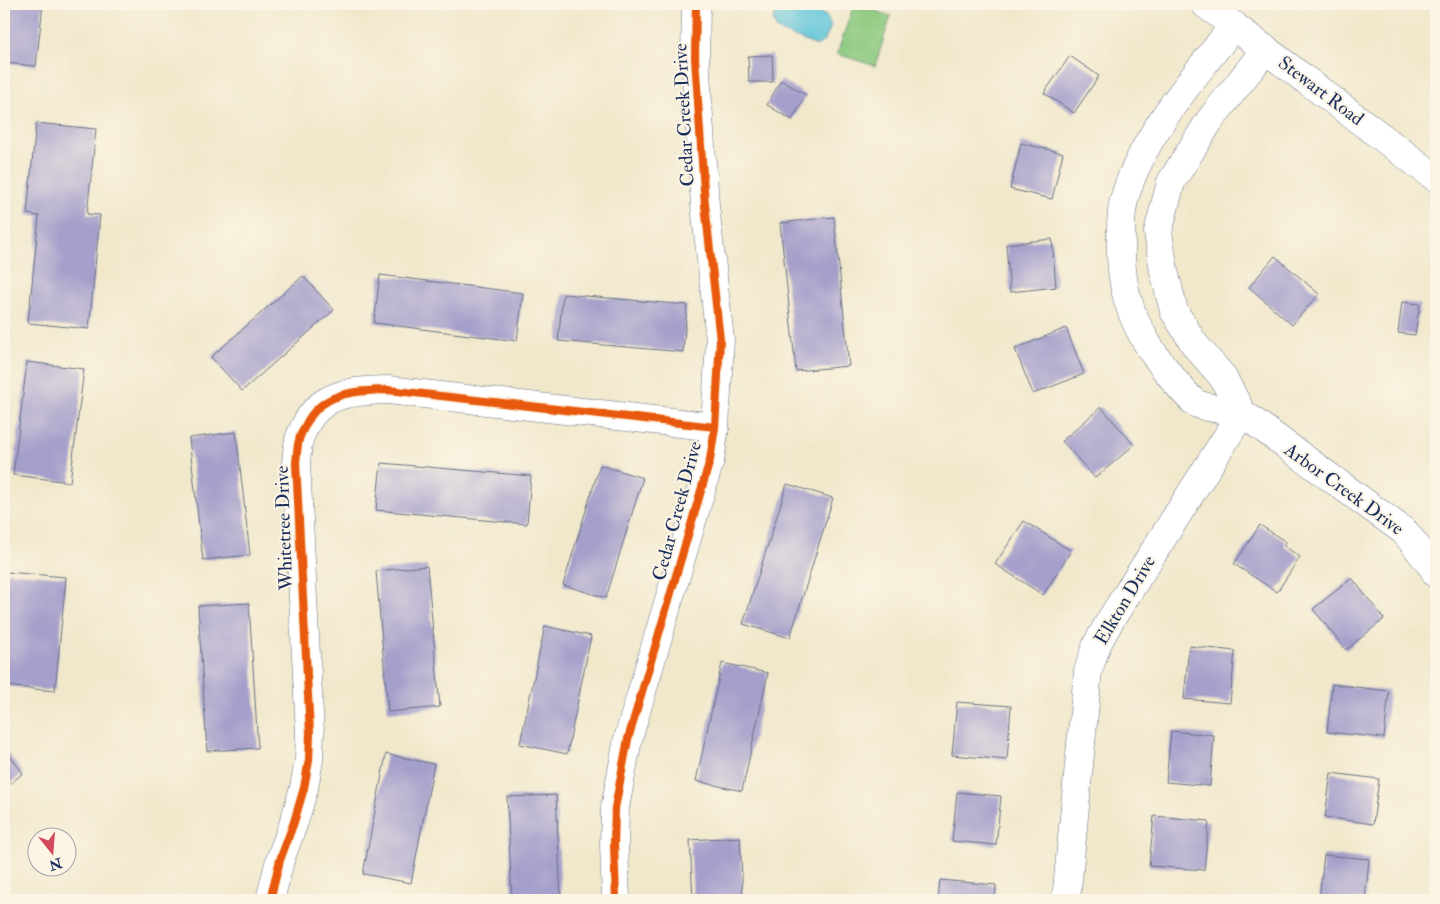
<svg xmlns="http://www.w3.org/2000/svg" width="1440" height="904" viewBox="0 0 1440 904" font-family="'IM FELL Double Pica',serif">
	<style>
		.green { fill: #8cc97f; stroke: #547c6e }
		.water { fill: #5ec5da; stroke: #3c7a9c }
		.building { fill: #a59fcb }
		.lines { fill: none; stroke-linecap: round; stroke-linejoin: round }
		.minor-casing { stroke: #667084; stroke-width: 29 }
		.tertiary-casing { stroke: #667084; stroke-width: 29 }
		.minor { stroke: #fff; stroke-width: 28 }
		.tertiary { stroke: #fff; stroke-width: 28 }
		.cycleway-casing { stroke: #fcf5e5; stroke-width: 11 }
		.cycleway { stroke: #e8590c; stroke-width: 8 }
		.labels { text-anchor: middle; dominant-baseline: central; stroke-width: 4; stroke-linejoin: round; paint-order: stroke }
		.street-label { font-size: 19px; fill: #1b2f5e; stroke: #fcf5e5 }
	</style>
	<rect width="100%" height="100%" fill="#fcf5e5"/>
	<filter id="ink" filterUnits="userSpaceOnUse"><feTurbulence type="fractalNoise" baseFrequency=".02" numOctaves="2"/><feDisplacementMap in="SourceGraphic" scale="10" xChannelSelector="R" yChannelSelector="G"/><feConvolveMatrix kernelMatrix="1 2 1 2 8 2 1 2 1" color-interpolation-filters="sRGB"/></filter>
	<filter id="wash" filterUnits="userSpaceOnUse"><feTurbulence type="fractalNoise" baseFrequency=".0096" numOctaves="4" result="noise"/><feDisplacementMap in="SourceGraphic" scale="20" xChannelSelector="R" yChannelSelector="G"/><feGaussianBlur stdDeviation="1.12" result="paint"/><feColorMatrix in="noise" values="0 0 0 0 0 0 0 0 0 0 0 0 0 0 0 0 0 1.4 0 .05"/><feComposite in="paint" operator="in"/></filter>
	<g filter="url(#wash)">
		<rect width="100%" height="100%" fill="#f1e8cc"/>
		<polygon class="green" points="854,4 891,16 875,66 837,54"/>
		<polygon class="water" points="778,4 810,4 813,11 827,16 831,26 825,40 817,46 777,30 773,20"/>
		<g id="blocks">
			<g class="building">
				<polygon points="4,4 43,4 36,66 4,63"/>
				<polygon points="772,55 773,82 749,82 748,56"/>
				<polygon points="1070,56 1099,76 1074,113 1044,93"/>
				<polygon points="781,80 806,95 792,120 767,105"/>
				<polygon points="36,123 96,129 87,214 100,215 89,329 28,323 39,216 27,214"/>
				<polygon points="1021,143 1063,153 1052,199 1010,189"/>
				<polygon points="834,217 849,366 796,371 780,223"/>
				<polygon points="1052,239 1056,287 1010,292 1006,244"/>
				<polygon points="1275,256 1319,294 1292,325 1249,287"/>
				<polygon points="380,275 523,293 517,341 374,323"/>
				<polygon points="303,276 334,310 242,391 211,357"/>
				<polygon points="563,294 687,305 683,352 558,341"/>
				<polygon points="1402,302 1420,304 1415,335 1398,333"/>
				<polygon points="1435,310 1436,310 1436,333 1431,332"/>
				<polygon points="1066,328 1084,374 1033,394 1015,349"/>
				<polygon points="27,362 84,369 70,482 13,475"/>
				<polygon points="1101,407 1134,445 1095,478 1062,441"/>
				<polygon points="236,432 250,555 203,560 189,438"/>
				<polygon points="381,463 531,476 527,524 376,510"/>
				<polygon points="600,465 643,478 606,598 563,585"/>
				<polygon points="787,484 833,498 790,638 743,624"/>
				<polygon points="1024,521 1071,551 1043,595 995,564"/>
				<polygon points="1260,525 1286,542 1284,546 1300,557 1277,592 1234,564"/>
				<polygon points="427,566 440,707 388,712 376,571"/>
				<polygon points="6,572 66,577 55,691 4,686 4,590"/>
				<polygon points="1352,578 1384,619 1346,650 1313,609"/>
				<polygon points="249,603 258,748 207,751 198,606"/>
				<polygon points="545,626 591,636 567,754 520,744"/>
				<polygon points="1189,646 1235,651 1230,703 1184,699"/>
				<polygon points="722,663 768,673 742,791 696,781"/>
				<polygon points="1332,684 1389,691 1384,738 1327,732"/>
				<polygon points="957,702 1011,706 1007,760 952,755"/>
				<polygon points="1171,731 1214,735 1210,786 1166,782"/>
				<polygon points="4,748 23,773 4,789"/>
				<polygon points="386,754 434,764 411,883 363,874"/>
				<polygon points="1331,773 1379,779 1373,824 1325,817"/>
				<polygon points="957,792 1001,796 996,845 952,841"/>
				<polygon points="556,795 561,900 512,900 507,797"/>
				<polygon points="1154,816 1209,821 1204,870 1149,866"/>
				<polygon points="740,837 743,900 693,900 690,840"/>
				<polygon points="1324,855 1369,859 1365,900 1319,900"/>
				<polygon points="940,880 996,885 995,900 938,900"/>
			</g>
		</g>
	</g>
	<g filter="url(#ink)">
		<use href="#blocks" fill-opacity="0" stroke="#667084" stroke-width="1"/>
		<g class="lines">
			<g class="minor-casing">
				<g id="minor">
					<path d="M1234 25C1195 77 1146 130 1126 193 1120 211 1121 231 1121 250 1121 285 1129 313 1147 343 1152 353 1189 401 1197 404 1211 409 1228 410 1242 413"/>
					<polyline points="1266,49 1210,120 1171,182 1158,232 1164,271 1174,311 1195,345 1222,376 1242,413 1405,532 1434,569 1436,574"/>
					<path d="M270 900 280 860 294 822 304 788 309 760 310 733 296 463C297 455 297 447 299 440 300 435 303 430 305 426 321 392 354 391 388 390L715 427"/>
					<polyline points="616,900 614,844 615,808 628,739 710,460 715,427 720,340 705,205 695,58 696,4"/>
					<polyline points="1066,900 1088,671 1097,644 1111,619 1242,413"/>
				</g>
			</g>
			<g class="tertiary-casing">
				<polyline id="tertiary" points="1205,4 1436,178"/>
			</g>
			<use href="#minor" class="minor"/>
			<use href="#tertiary" class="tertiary"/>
			<g class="cycleway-casing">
				<g id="cycleway">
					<path d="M270 900 280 860 294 822 304 788 309 760 310 733 296 463C297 455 297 447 299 440 300 435 303 430 305 426 321 392 354 391 388 390L715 427"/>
					<polyline points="616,900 614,844 615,808 628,739 710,460 715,427 720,340 705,205 695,58 696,4"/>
				</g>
			</g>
			<use href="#cycleway" class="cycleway"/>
		</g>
	</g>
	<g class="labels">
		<g class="street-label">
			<text transform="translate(1321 91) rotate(37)">Stewart Road</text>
			<text transform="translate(684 115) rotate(-93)">Cedar Creek Drive</text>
			<text transform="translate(1344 489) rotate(36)">Arbor Creek Drive</text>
			<text transform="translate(677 511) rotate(-75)">Cedar Creek Drive</text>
			<text transform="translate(284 528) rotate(-92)">Whitetree Drive</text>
			<text transform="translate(1125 600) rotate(-59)">Elkton Drive</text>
		</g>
	</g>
	<rect width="1440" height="904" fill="none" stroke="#fcf5e5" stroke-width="20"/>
	<g transform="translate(52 852) rotate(163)"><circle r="24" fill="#fcf5e5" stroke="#a2a6af"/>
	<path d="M0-4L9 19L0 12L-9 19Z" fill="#d1495b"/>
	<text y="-8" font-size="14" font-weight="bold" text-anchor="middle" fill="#1b2f5e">N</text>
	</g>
</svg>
